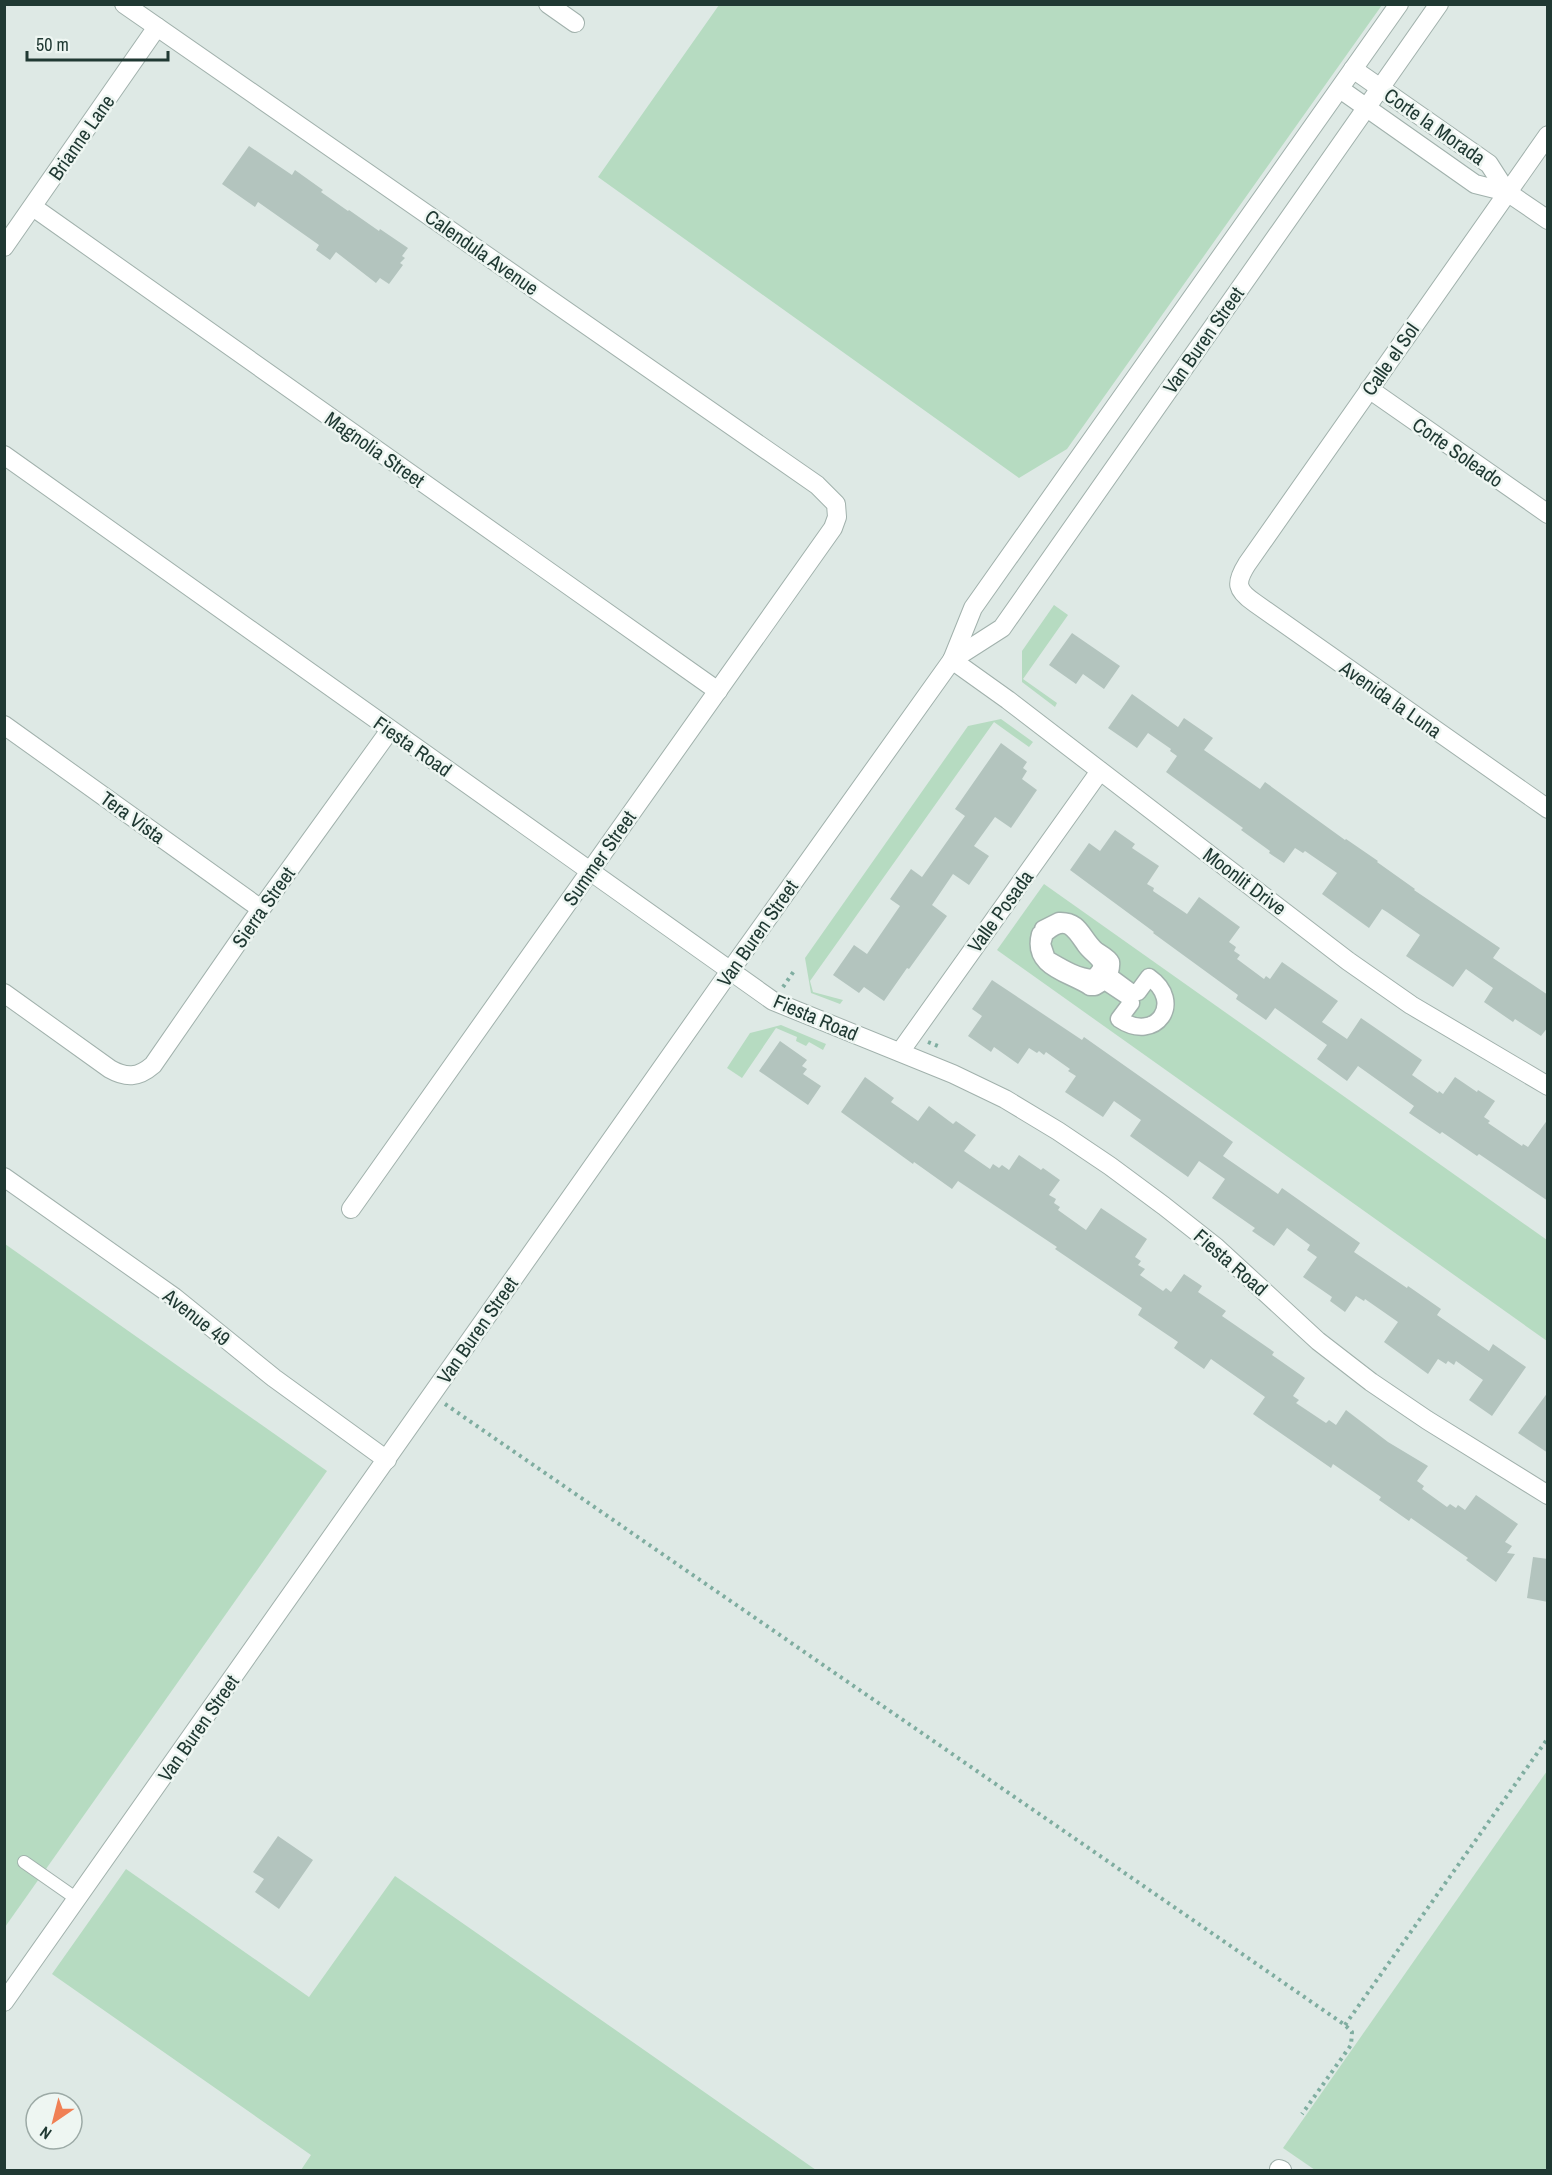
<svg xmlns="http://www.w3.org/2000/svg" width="1552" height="2175" viewBox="0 0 1552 2175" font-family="'Archivo Narrow',sans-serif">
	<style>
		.green { fill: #b6dbc1 }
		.building { fill: #b3c4be }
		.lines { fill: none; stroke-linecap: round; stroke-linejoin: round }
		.service-casing { stroke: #a1b1ac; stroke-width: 14 }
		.pedestrian-casing { stroke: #a1b1ac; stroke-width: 19 }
		.minor-casing { stroke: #a1b1ac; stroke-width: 20 }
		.tertiary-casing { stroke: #a1b1ac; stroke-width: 20 }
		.path { stroke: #7fada0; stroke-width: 4; stroke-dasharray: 3 4.5; stroke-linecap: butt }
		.service { stroke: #fff; stroke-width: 12 }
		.pedestrian { stroke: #fff; stroke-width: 16 }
		.minor { stroke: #fff; stroke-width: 18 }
		.tertiary { stroke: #fff; stroke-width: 18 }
		.labels { text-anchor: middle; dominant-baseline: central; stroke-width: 5; stroke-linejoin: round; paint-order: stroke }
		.street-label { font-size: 20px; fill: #203933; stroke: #eef6f2 }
	</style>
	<rect width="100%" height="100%" fill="#dee9e5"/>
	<g class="green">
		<polygon points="719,5 719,4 1382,5 1067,449 1019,478 598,177"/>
		<polygon points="1054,605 1068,615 1023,679 1057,703 1055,707 1022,682 1022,651"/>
		<polygon points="1001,719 1033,742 1029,747 994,722 810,981 813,992 843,1000 840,1004 811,993 805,958 968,726"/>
		<polygon points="1044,884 1547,1240 1547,1341 997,950"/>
		<polygon points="781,1025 826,1044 823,1050 809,1042 806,1046 796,1041 797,1037 776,1028 742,1078 727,1068 750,1033"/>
		<polygon points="5,1244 327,1471 5,1927"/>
		<polygon points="1547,1771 1547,2170 1315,2170 1283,2148"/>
		<polygon points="126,1869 309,1997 395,1876 816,2170 301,2170 311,2155 52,1974"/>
	</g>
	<g class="building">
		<polygon points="249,146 292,175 295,170 323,190 321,192 348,211 349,210 379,231 380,229 408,248 402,256 405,258 400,263 403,265 389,284 380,278 376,283 336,252 330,260 316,250 319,245 258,202 255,207 222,184"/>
		<polygon points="1072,633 1120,666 1104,689 1083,674 1076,684 1049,665"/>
		<polygon points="1132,694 1178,727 1184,718 1213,738 1204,750 1260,789 1265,782 1345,840 1346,839 1378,861 1377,862 1415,889 1414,890 1500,948 1493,958 1548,995 1548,1027 1541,1036 1515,1019 1513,1022 1484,1002 1493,988 1466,969 1453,987 1406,956 1420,935 1387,912 1382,909 1369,928 1322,894 1337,873 1305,851 1303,853 1295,848 1284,863 1269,853 1270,851 1241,830 1243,828 1166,772 1177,756 1170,751 1171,749 1148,733 1137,748 1108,728"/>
		<polygon points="1001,743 1027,762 1023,768 1027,771 1022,779 1037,790 1011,828 995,817 974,846 989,856 969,885 953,874 932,905 947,916 909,969 907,968 884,1001 864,987 859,993 833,975 854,945 867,954 900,906 890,899 911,869 922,877 965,816 955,809"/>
		<polygon points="1115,830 1135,844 1132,848 1159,866 1147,884 1154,888 1153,891 1187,914 1199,897 1240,927 1229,942 1236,947 1234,951 1240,955 1237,959 1264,979 1266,976 1270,979 1282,962 1338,1001 1322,1022 1347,1039 1361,1018 1422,1060 1412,1075 1438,1093 1439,1091 1443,1094 1455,1077 1477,1092 1478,1090 1495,1101 1484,1117 1490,1121 1488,1123 1522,1146 1523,1144 1528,1147 1548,1119 1548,1201 1479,1154 1477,1156 1442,1132 1440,1134 1409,1113 1414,1106 1358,1066 1347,1081 1317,1059 1327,1045 1275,1008 1266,1020 1236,999 1238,995 1153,933 1154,932 1070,870 1089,843 1100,851"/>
		<polygon points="992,980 1082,1040 1084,1037 1233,1142 1223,1156 1278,1194 1282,1188 1360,1243 1354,1252 1407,1288 1408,1286 1441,1309 1437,1315 1489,1351 1493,1344 1526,1367 1492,1416 1469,1400 1483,1380 1456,1361 1454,1365 1448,1361 1446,1364 1438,1359 1428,1374 1384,1342 1398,1322 1365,1299 1364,1301 1356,1296 1345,1312 1330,1301 1332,1297 1303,1277 1317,1257 1307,1250 1310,1245 1287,1228 1274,1246 1252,1231 1255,1228 1212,1198 1225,1179 1199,1161 1188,1177 1130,1136 1141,1120 1114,1101 1103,1117 1065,1092 1076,1076 1068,1071 1070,1069 1046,1052 1044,1055 1039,1051 1037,1053 1029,1048 1018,1064 994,1047 991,1052 968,1036 982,1016 972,1009"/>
		<polygon points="780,1041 807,1060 802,1066 807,1069 803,1074 821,1086 808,1105 759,1071"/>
		<polygon points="865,1077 894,1098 891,1102 918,1121 929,1106 953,1124 956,1121 976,1135 964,1151 990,1169 993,1164 999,1168 1002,1165 1009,1170 1019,1155 1041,1170 1043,1168 1060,1180 1049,1195 1056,1199 1054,1203 1060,1207 1058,1210 1086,1230 1101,1208 1147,1239 1135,1257 1141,1261 1138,1265 1145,1269 1140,1275 1163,1291 1166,1288 1171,1292 1184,1274 1202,1286 1198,1292 1226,1311 1222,1316 1274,1352 1272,1355 1305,1378 1293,1396 1299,1400 1296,1403 1326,1423 1329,1420 1336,1425 1346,1410 1388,1442 1428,1466 1417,1481 1424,1486 1422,1489 1447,1507 1450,1504 1456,1508 1458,1505 1465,1510 1476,1495 1518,1524 1505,1542 1512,1546 1507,1553 1515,1554 1496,1582 1466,1560 1468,1558 1411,1518 1409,1521 1379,1500 1381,1497 1333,1464 1331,1468 1253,1414 1265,1397 1211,1359 1204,1369 1174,1348 1178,1342 1138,1315 1142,1308 1055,1249 1057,1247 958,1181 952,1189 914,1162 913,1164 841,1112"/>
		<polygon points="1548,1392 1548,1453 1518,1433"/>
		<polygon points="1533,1557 1548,1559 1548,1602 1527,1598"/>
		<polygon points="278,1836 313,1860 279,1909 255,1892 264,1879 253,1872"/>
	</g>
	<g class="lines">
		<g class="service-casing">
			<polyline id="service" points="24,1862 77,1899"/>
		</g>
		<g class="pedestrian-casing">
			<path id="pedestrian" d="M1059 921C1081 920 1082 938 1096 950 1100 953 1109 957 1111 962 1112 966 1110 972 1109 976L1132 993 1138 992 1149 977C1185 1002 1156 1044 1119 1019L1131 1003 1129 997 1105 981 1095 987H1090C1069 973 1031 968 1040 934L1044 937 1042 944 1047 959C1061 967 1076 977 1093 978 1112 962 1093 957 1085 945 1074 929 1067 916 1047 932L1043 929Z"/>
		</g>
		<g class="minor-casing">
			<g id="minor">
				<polyline points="124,4 817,485 836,504 837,517 833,528 351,1209"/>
				<polyline points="548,4 575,23"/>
				<polyline points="1353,69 1489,164 1507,192"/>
				<polyline points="1340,89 1475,184 1507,192 1548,220"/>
				<path d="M1548 135 1247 564C1235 583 1236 590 1255 603L1548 809"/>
				<polyline points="33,207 718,691"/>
				<polyline points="4,247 157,27"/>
				<polyline points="1369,389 1548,514"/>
				<polyline points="4,455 773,1001 953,1074 1005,1099 1058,1131 1110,1166 1164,1206 1216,1247 1318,1341 1371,1382 1427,1420 1548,1495"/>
				<polyline points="952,660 1008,700 1348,961 1411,1005 1548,1086"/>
				<polyline points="4,725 261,909"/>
				<path d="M4 993 110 1069C126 1078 138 1078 153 1065L261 909 390 730"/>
				<polyline points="900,1052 1100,771"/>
				<polyline points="1279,2169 1282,2170"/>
			</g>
		</g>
		<g class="tertiary-casing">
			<g id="tertiary">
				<polyline points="952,660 1002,628 1439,4"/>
				<polyline points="4,1177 174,1297 274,1378 387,1460"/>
				<polyline points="4,2002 730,971 952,660 973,608 1399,4"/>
			</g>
		</g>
		<g class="path">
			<polyline points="783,987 794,971"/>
			<polyline points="928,1042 938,1046"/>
			<polyline points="445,1404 1345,2025 1352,2032 1351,2045 1302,2114"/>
			<polyline points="1345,2025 1548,1738"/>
		</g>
		<use href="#service" class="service"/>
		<use href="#pedestrian" class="pedestrian"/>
		<use href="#minor" class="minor"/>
		<use href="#tertiary" class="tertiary"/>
	</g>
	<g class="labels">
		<g class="street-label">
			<text transform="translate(1435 126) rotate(35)">Corte la Morada</text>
			<text transform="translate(81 137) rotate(-55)">Brianne Lane</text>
			<text transform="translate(482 252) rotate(35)">Calendula Avenue</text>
			<text transform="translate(1203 340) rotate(-55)">Van Buren Street</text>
			<text transform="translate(1390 359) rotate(-55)">Calle el Sol</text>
			<text transform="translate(375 449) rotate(35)">Magnolia Street</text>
			<text transform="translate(1458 452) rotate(35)">Corte Soleado</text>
			<text transform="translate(1391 699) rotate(35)">Avenida la Luna</text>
			<text transform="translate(413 746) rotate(35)">Fiesta Road</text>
			<text transform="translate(133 817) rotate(36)">Tera Vista</text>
			<text transform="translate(599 858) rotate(-55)">Summer Street</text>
			<text transform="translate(1245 881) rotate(37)">Moonlit Drive</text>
			<text transform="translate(263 907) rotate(-55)">Sierra Street</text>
			<text transform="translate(1000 911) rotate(-54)">Valle Posada</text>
			<text transform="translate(757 933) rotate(-55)">Van Buren Street</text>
			<text transform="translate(816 1017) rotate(23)">Fiesta Road</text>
			<text transform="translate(1231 1262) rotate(41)">Fiesta Road</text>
			<text transform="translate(197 1317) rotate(38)">Avenue 49</text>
			<text transform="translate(477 1330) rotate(-55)">Van Buren Street</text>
			<text transform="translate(198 1728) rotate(-55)">Van Buren Street</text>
		</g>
	</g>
	<rect width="1552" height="2175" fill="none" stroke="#203933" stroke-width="12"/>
	<g transform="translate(54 2121) rotate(215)"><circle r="28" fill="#eef6f2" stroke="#9caaa6" stroke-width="1.5"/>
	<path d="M0-4.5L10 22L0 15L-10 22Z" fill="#f08055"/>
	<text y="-9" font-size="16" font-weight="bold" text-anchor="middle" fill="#203933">N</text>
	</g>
	<path d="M27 51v9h141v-9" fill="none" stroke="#203933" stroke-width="3"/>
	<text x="36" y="51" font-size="18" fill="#203933" stroke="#eef6f2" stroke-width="4.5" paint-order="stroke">50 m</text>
</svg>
